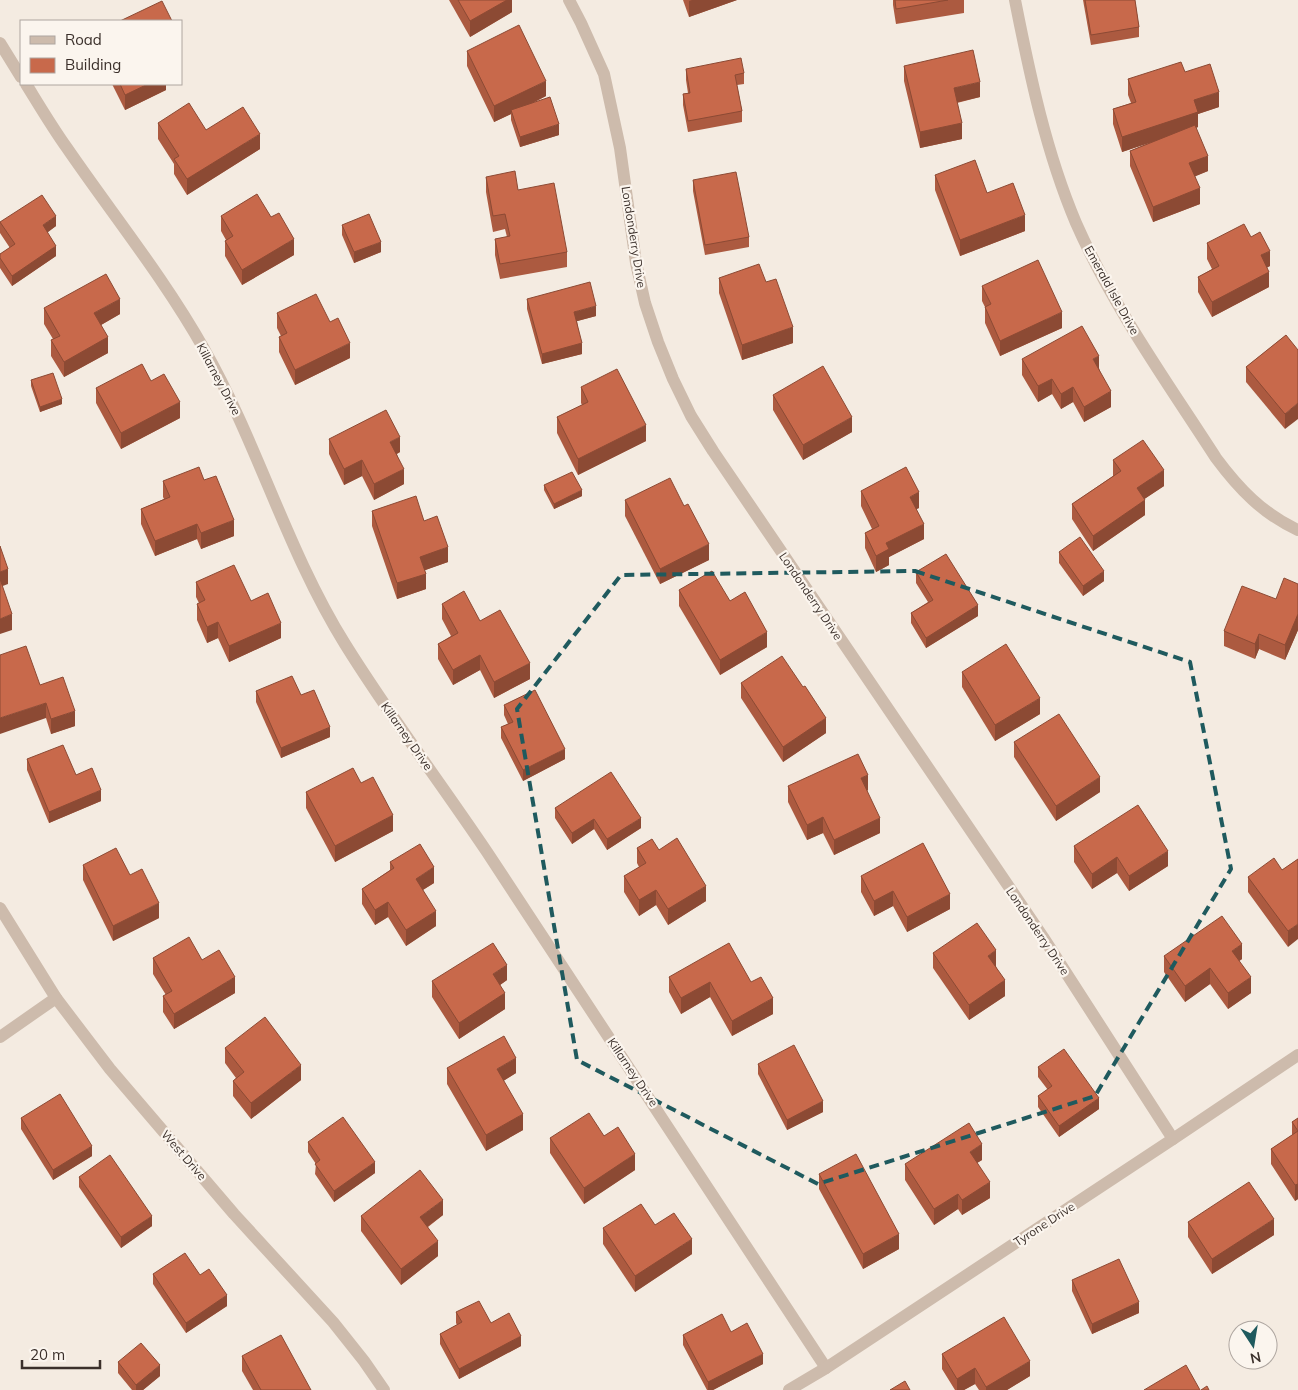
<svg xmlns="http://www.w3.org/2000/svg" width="1298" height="1390" viewBox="0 0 1298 1390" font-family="Mulish,sans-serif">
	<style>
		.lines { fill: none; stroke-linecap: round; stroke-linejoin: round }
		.minor { stroke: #cdbbac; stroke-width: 12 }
		.wall { fill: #ac5a40 }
		.shaded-wall { fill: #8c4a34 }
		.building { fill: #c8694b; stroke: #8c4a34 }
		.marked { fill: none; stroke: #1f5a5e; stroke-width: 4; stroke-dasharray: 10 6; stroke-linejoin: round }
		.labels { text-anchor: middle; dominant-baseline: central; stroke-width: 4.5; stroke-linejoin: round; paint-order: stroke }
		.street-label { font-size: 12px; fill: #3b302b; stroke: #fbf5ee }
	</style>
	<rect width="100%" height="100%" fill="#f4ebe1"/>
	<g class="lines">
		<g class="minor">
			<polyline points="569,0 581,23 604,74 620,148 636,263 645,303 658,342 673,379 691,416 713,451 1043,937 1173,1139"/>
			<path d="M1015 0C1030 76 1046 152 1076 223 1113 307 1167 382 1216 458 1239 489 1263 514 1298 530"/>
			<polyline points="0,43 21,77"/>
			<path d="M26 84C39 105 52 127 67 148 113 215 164 278 204 349 258 444 287 551 345 644 389 715 440 782 487 852 601 1023 714 1195 826 1368"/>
			<polyline points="0,908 56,998 110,1069 234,1214 333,1322 364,1361 384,1390"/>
			<polyline points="0,1037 56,998"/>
			<polyline points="789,1390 826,1368 1173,1139 1298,1055"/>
		</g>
	</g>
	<g class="wall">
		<polygon points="449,0 512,0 512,12 470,37"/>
		<polygon points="683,0 737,0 689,17"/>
		<polygon points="893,0 964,0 964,13 896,24 893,5"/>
		<polygon points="1083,0 1135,0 1139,27 1139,37 1091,45"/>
		<polygon points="467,51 546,96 533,103 559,135 520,147 511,120 511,114 494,122 467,66"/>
		<polygon points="904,66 980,97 957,103 962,139 920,148 904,81"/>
		<polygon points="686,69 744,73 744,84 737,85 742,111 742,122 688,132 683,105 683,94 688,93 686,80"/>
		<polygon points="1185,72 1219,107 1198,114 1198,127 1196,128 1208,171 1195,176 1200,204 1153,222 1130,166 1130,151 1151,142 1122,152 1113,124 1113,109 1131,103 1128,95 1128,79"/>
		<polygon points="112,84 166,84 166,90 125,110"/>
		<polygon points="158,123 206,130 260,149 187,195 174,174 174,164 158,139"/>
		<polygon points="935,175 987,193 1025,231 960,256 935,190"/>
		<polygon points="486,177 567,252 567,267 500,279 495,255 495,239 507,237 505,229 493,232 486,192"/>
		<polygon points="693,180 749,237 749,247 705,255 693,191"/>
		<polygon points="221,216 271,217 294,255 242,285 225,256 225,241 226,240 221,231"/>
		<polygon points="0,222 56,226 47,232 56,256 12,286 0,268 0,254 10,248 0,233"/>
		<polygon points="342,225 381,252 354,263 342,235"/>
		<polygon points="1251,237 1270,266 1267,267 1269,287 1212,317 1198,292 1198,277 1212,269 1207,259 1207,243"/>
		<polygon points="719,278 766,282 793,343 742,360 719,293"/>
		<polygon points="982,286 1062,328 1000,356 985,323 985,307 982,301"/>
		<polygon points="527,299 596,316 577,321 582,354 542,364 527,309"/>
		<polygon points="44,308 120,314 101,325 108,353 64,377 51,356 51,340 53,339 44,324"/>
		<polygon points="277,313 350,358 295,385 279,352 279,337 281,336 277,328"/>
		<polygon points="1286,335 1285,429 1246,382 1246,367"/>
		<polygon points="1022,359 1099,368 1111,407 1084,422 1073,402 1061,409 1052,394 1038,402 1022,375"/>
		<polygon points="31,380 62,404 40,412 31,386"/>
		<polygon points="151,381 180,418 121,449 96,403 96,388"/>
		<polygon points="581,387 646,441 578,475 557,433 557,417 582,405 581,403"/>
		<polygon points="773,395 852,432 803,460 773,410"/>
		<polygon points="329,439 400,452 397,454 404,484 374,500 362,476 344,485 329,454"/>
		<polygon points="1113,460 1164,486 1144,499 1145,515 1093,551 1072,519 1072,504 1113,476"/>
		<polygon points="204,480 234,536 201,549 197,539 155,556 141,524 141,509 164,499 163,497 163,481"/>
		<polygon points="544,485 582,496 554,509 544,490"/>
		<polygon points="861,491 919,508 916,509 924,539 889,557 889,565 876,572 865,548 865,533 872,529 861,506"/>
		<polygon points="625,500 709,560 660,584 625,516"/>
		<polygon points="372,511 424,521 448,562 425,570 426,589 397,599 372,526"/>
		<polygon points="1059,552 1104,581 1083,596 1059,563"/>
		<polygon points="916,572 978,616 926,648 911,623 911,613 928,602 916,583"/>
		<polygon points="196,582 251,601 281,638 229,662 218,638 207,643 197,620 197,604 199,603 196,597"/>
		<polygon points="1298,584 1298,630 1285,660 1259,649 1255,659 1224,646 1224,631 1276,599"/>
		<polygon points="679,590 730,601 767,647 720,675 679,606"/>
		<polygon points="442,604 480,621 530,679 494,698 480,670 453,685 438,659 438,644 451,636 442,619"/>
		<polygon points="962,672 1040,714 995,741 962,687"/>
		<polygon points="741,683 803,687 826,733 783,762 741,698"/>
		<polygon points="40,685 75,726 51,734 46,718"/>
		<polygon points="256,691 301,695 330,737 281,758 256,702"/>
		<polygon points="504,705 565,759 523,781 501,738 501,727 508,724 504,715"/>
		<polygon points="1014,742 1100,792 1056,821 1014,757"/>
		<polygon points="27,759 76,775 101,801 49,823 27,770"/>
		<polygon points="361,783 393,831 335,862 306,808 306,792"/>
		<polygon points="788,786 868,790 867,791 880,833 834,855 823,833 807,840 788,802"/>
		<polygon points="555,808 641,828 607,850 594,829 572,844 555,818"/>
		<polygon points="1074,846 1168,866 1129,891 1117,873 1092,889 1074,862"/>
		<polygon points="637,848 659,850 706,901 668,925 656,905 639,916 624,892 624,876 639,867 637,863"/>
		<polygon points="1298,859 1288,947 1248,892 1248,877 1282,870"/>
		<polygon points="390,862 434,883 423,890 436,926 406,946 388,917 375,925 362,904 362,889 390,870"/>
		<polygon points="83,865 159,918 113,941 83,880"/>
		<polygon points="861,876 950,909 907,932 893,906 874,916 861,892"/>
		<polygon points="933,953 996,966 1005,996 969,1020 933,968"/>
		<polygon points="1164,956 1242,959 1239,961 1251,993 1228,1009 1210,984 1185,1002 1164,972"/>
		<polygon points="153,958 202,960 235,993 174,1029 163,1012 163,996 166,995 153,974"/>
		<polygon points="669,977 751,982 773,1014 732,1036 710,997 681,1014 669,992"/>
		<polygon points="507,980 500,985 505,1009 459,1039 432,997 432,981"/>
		<polygon points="225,1048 301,1080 251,1119 233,1096 233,1081 236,1078 225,1063"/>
		<polygon points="758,1064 823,1112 787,1130 758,1074"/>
		<polygon points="1038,1067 1099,1109 1059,1137 1038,1107 1038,1096 1048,1090 1038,1077"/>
		<polygon points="447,1068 516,1073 503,1081 523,1130 486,1151 447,1084"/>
		<polygon points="21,1118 92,1156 53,1180 21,1129"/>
		<polygon points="1298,1118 1298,1199 1295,1201 1271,1164 1271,1149 1292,1135 1292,1122"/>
		<polygon points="604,1136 635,1170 584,1204 550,1153 550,1138"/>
		<polygon points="308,1142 375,1173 334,1202 315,1174 316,1164 308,1152"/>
		<polygon points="982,1160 977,1163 990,1198 962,1215 958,1209 934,1225 905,1180 905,1164"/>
		<polygon points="819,1174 899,1249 863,1269 819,1189"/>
		<polygon points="79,1177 152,1226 121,1248 79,1187"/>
		<polygon points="443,1215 428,1227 438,1256 401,1285 361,1231 361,1216"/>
		<polygon points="1188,1222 1274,1235 1212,1274 1188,1237"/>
		<polygon points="655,1225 692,1254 635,1292 603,1244 603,1228"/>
		<polygon points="153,1274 200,1275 227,1306 186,1333 153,1284"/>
		<polygon points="1072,1280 1139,1313 1092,1334 1072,1291"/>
		<polygon points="456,1312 491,1323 521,1346 459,1379 440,1344 440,1334 457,1325 456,1323"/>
		<polygon points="731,1332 763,1364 713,1390 707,1390 683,1345 683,1335"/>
		<polygon points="942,1354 1030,1376 1007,1390 979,1390 975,1384 964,1390 955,1390 942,1369"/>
		<polygon points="242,1356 311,1390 253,1390 242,1371"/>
		<polygon points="118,1362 160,1376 143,1390 132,1390 118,1373"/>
	</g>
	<g class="shaded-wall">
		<polygon points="507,0 512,0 512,12 470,37 470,21"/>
		<polygon points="692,0 737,0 689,17 689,1"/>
		<polygon points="546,81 546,96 512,113 511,110 511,114 494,122 494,106"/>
		<polygon points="980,82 980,97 954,103 954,88"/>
		<polygon points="148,84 166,84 166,90 125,110 125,95"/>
		<polygon points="1219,92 1219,107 1198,114 1198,127 1122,152 1122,137 1194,100"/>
		<polygon points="962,123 962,139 920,148 920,132"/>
		<polygon points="559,124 559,135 520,147 520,137"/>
		<polygon points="260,134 260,149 187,195 187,179"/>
		<polygon points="1208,156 1208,171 1189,179 1189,163"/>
		<polygon points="1200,188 1200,204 1153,222 1153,207"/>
		<polygon points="1025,215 1025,231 960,256 960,240"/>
		<polygon points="56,216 56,226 43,236 43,225"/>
		<polygon points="294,239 294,255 242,285 242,270"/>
		<polygon points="381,242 381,252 354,263 354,252"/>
		<polygon points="56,246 56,256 12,286 12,276"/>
		<polygon points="1270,251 1270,266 1261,271 1261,255"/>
		<polygon points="1269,272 1269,287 1212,317 1212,302"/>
		<polygon points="120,299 120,314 94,329 94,313"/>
		<polygon points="596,306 596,316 574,322 574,312"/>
		<polygon points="1062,312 1062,328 1000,356 1000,341"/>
		<polygon points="793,327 793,343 742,360 742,345"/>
		<polygon points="108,337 108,353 64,377 64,362"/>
		<polygon points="350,343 350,358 295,385 295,370"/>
		<polygon points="582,343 582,354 542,364 542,354"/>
		<polygon points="1099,356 1099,371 1093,359"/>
		<polygon points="1052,379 1052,394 1038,402 1038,386"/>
		<polygon points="1073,387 1073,402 1061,409 1061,394"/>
		<polygon points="1111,391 1111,407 1084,422 1084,407"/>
		<polygon points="62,399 62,404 40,412 40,407"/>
		<polygon points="180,402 180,418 121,449 121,433"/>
		<polygon points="1298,403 1298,419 1285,429 1285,414"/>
		<polygon points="852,417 852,432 803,460 803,445"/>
		<polygon points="646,425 646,441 578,475 578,459"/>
		<polygon points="400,437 400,452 390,457 390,442"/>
		<polygon points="362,460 362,476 344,485 344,469"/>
		<polygon points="404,469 404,484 374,500 374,484"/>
		<polygon points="1164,470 1164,486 1137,504 1137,488"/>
		<polygon points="582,490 582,496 554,509 554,504"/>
		<polygon points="919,492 919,508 910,512 910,497"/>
		<polygon points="1145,500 1145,515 1093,551 1093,536"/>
		<polygon points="234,520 234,536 201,549 201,533"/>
		<polygon points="197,524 197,539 155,556 155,541"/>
		<polygon points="924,524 924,539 889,557 889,565 876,572 876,556 886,543"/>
		<polygon points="709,544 709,560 660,584 660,569"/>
		<polygon points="448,547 448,562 420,572 420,557"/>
		<polygon points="8,569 8,584 0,587 0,572"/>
		<polygon points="1104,571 1104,581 1083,596 1083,586"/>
		<polygon points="426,574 426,589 397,599 397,583"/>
		<polygon points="978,605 978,616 926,648 926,638"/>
		<polygon points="12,614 12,630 0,634 0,619"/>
		<polygon points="1298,614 1298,630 1285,660 1285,645"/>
		<polygon points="218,622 218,638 207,643 207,627"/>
		<polygon points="281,623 281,638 229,662 229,646"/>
		<polygon points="767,632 767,647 720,675 720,660"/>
		<polygon points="1259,634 1259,649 1255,659 1255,644"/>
		<polygon points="480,655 480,670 453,685 453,670"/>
		<polygon points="530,663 530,679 494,698 494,682"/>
		<polygon points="1040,698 1040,714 995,741 995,725"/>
		<polygon points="46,703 46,718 0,734 0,718"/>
		<polygon points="75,711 75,726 51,734 51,719"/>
		<polygon points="826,718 826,733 783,762 783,747"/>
		<polygon points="330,727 330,737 281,758 281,748"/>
		<polygon points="565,749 565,759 523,781 523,770"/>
		<polygon points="868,775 868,790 861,793 861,778"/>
		<polygon points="1100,777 1100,792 1056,821 1056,806"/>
		<polygon points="101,790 101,801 49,823 49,812"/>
		<polygon points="393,815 393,831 335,862 335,846"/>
		<polygon points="823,817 823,833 807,840 807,825"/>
		<polygon points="641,818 641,828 607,850 607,839"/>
		<polygon points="880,818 880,833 834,855 834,840"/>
		<polygon points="594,819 594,829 572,844 572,833"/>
		<polygon points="1168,851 1168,866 1129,891 1129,876"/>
		<polygon points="1117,857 1117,873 1092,889 1092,874"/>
		<polygon points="434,867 434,883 416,894 416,879"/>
		<polygon points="706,886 706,901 668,925 668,909"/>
		<polygon points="656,890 656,905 639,916 639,900"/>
		<polygon points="893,891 893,906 874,916 874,901"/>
		<polygon points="950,894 950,909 907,932 907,917"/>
		<polygon points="388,902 388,917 375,925 375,910"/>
		<polygon points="159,903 159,918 113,941 113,926"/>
		<polygon points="436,911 436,926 406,946 406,930"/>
		<polygon points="1298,924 1298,939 1288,947 1288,931"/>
		<polygon points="1242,944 1242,959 1232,966 1232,951"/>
		<polygon points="996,950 996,966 988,971 988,956"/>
		<polygon points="507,965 507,980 493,990 493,974"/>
		<polygon points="1210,968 1210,984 1185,1002 1185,986"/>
		<polygon points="235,977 235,993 174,1029 174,1014"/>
		<polygon points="1251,977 1251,993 1228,1009 1228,993"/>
		<polygon points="1005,980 1005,996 969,1020 969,1005"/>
		<polygon points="710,982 710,997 681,1014 681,998"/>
		<polygon points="505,993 505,1009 459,1039 459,1023"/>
		<polygon points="773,998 773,1014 732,1036 732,1021"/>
		<polygon points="516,1058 516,1073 497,1085 497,1069"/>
		<polygon points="301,1065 301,1080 251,1119 251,1103"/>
		<polygon points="1099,1098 1099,1109 1059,1137 1059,1126"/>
		<polygon points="823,1101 823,1112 787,1130 787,1120"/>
		<polygon points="523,1114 523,1130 486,1151 486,1135"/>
		<polygon points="982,1144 982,1160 970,1167 970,1152"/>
		<polygon points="92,1146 92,1156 53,1180 53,1170"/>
		<polygon points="635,1154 635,1170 584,1204 584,1188"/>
		<polygon points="375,1162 375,1173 334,1202 334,1191"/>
		<polygon points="990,1182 990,1198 962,1215 962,1200"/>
		<polygon points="1298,1184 1298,1199 1295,1201 1295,1185"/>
		<polygon points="958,1194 958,1209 934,1225 934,1209"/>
		<polygon points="443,1200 443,1215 420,1232 420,1217"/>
		<polygon points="152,1216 152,1226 121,1248 121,1237"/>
		<polygon points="1274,1219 1274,1235 1212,1274 1212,1259"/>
		<polygon points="899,1234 899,1249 863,1269 863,1254"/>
		<polygon points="692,1239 692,1254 635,1292 635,1276"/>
		<polygon points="438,1241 438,1256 401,1285 401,1269"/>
		<polygon points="227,1295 227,1306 186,1333 186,1323"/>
		<polygon points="1139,1302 1139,1313 1092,1334 1092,1324"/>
		<polygon points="521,1336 521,1346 459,1379 459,1369"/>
		<polygon points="763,1354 763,1364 713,1390 708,1390 708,1382"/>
		<polygon points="1030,1361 1030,1376 1007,1390 986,1390 986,1387"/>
		<polygon points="160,1365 160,1376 143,1390 136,1390 136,1385"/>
		<polygon points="975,1368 975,1384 964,1390 957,1390 957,1379"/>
	</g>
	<g class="building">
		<polygon points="458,0 507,0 470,21"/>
		<polygon points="895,0 948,0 896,9"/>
		<polygon points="1085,0 1135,0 1139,27 1091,35"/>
		<polygon points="162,1 172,21 120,21"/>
		<polygon points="519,25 546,81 494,106 467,51"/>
		<polygon points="973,50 980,82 954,88 962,123 920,132 904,66"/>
		<polygon points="741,58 744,73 735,75 742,111 688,121 683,94 690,93 686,69"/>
		<polygon points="1181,62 1185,72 1210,64 1219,92 1194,100 1198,112 1122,137 1113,109 1136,102 1128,79"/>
		<polygon points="120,84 148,84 125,95"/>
		<polygon points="550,97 559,124 520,137 511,110"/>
		<polygon points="189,103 206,130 243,107 260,134 187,179 174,159 179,156 158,123"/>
		<polygon points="1195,125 1208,156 1189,163 1200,188 1153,207 1130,151"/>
		<polygon points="975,160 987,193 1013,183 1025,215 960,240 935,175"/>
		<polygon points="515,171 518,190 554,183 567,252 500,264 495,239 510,236 505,214 493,216 486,177"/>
		<polygon points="736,172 749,237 705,245 693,180"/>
		<polygon points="257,194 271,217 279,213 294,239 242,270 225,241 233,236 221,216"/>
		<polygon points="42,195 56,216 43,225 56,246 12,276 0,258 0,254 15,244 0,222"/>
		<polygon points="369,214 381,242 354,252 342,225"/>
		<polygon points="1244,224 1251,237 1260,232 1270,251 1261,255 1269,272 1212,302 1198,277 1219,266 1207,243"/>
		<polygon points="1038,260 1062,312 1000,341 985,307 991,304 982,286"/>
		<polygon points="759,264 766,282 776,279 793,327 742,345 719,278"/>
		<polygon points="106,274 120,299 94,313 108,337 64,362 51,340 60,336 44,308"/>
		<polygon points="590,282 596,306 574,312 582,343 542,354 527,299"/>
		<polygon points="316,294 330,322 338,318 350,343 295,370 279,337 287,333 277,313"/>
		<polygon points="1082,326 1099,356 1093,359 1111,391 1084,407 1073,387 1061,394 1052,379 1038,386 1022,359"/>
		<polygon points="1286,335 1298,350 1298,403 1285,414 1246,367"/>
		<polygon points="142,364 151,381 164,374 180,402 121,433 96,388"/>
		<polygon points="823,366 852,417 803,445 773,395"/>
		<polygon points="617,369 646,425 578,459 557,417 588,402 581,387"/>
		<polygon points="53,373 62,399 40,407 31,380"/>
		<polygon points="386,410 400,437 390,442 404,469 374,484 362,460 344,469 329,439"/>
		<polygon points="1143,440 1164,470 1137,488 1145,500 1093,536 1072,504 1121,471 1113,460"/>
		<polygon points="199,467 204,480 216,476 234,520 201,533 197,524 155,541 141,509 170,497 163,481"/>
		<polygon points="906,467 919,492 910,497 924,524 886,543 889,549 876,556 865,533 879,526 861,491"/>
		<polygon points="572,472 582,490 554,504 544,485"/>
		<polygon points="670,478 684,506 688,504 709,544 660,569 625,500"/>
		<polygon points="416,496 424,521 437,516 448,547 420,557 426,574 397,583 372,511"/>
		<polygon points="1080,537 1104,571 1083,586 1059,552"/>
		<polygon points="0,546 8,569 0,572"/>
		<polygon points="946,554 978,605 926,638 911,613 933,600 916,572"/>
		<polygon points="234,565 251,601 268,593 281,623 229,646 218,622 207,627 197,604 205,600 196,582"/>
		<polygon points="712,571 730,601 745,592 767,632 720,660 679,590"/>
		<polygon points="1284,578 1298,584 1298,614 1285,645 1259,634 1255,644 1224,631 1242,586 1276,599"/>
		<polygon points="0,579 12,614 0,619"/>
		<polygon points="464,591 480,621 500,610 530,663 494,682 480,655 453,670 438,644 458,633 442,604"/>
		<polygon points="1006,644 1040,698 995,725 962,672"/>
		<polygon points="26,646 40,685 63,677 75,711 51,719 46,703 0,718 0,655"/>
		<polygon points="782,656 803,687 805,686 826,718 783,747 741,683"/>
		<polygon points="292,676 301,695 314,690 330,727 281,748 256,691"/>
		<polygon points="535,690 565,749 523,770 501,727 513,722 504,705"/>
		<polygon points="1059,714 1100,777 1056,806 1014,742"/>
		<polygon points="63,745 76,775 92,768 101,790 49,812 27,759"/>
		<polygon points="858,754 868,775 861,778 880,818 834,840 823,817 807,825 788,786"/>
		<polygon points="353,768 361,783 373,777 393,815 335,846 306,792"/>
		<polygon points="611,772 641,818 607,839 594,819 572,833 555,808"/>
		<polygon points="1138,805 1168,851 1129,876 1117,857 1092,874 1074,846"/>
		<polygon points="677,838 706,886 668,909 656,890 639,900 624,876 646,863 637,848 652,839 659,850"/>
		<polygon points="923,843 950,894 907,917 893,891 874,901 861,876"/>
		<polygon points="420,844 434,867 416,879 436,911 406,930 388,902 375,910 362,889 394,868 390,862"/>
		<polygon points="116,848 130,875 142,869 159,903 113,926 83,865"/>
		<polygon points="1274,858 1282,870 1298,859 1298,924 1288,931 1248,877"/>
		<polygon points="1222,916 1242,944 1232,951 1251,977 1228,993 1210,968 1185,986 1164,956"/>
		<polygon points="977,923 996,950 988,956 1005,980 969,1005 933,953"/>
		<polygon points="189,937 202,960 219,950 235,977 174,1014 163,996 172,991 153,958"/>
		<polygon points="493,943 507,965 493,974 505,993 459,1023 432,981"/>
		<polygon points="729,943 751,982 761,977 773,998 732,1021 710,982 681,998 669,977"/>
		<polygon points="265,1017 301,1065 251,1103 233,1081 244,1072 225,1048"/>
		<polygon points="504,1036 516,1058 497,1069 523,1114 486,1135 447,1068"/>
		<polygon points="794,1045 823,1101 787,1120 758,1064"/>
		<polygon points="1064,1049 1099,1098 1059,1126 1038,1096 1052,1086 1038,1067"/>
		<polygon points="60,1094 92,1146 53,1170 21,1118"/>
		<polygon points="589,1113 604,1136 618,1127 635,1154 584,1188 550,1138"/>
		<polygon points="343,1117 375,1162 334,1191 315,1164 320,1160 308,1142"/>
		<polygon points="1298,1118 1298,1131 1292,1122"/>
		<polygon points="969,1123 982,1144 970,1152 990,1182 962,1200 958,1194 934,1209 905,1164"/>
		<polygon points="1298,1131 1298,1184 1295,1185 1271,1149"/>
		<polygon points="856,1154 899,1234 863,1254 819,1174"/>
		<polygon points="110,1155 152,1216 121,1237 79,1177"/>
		<polygon points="420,1170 443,1200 420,1217 438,1241 401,1269 361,1216"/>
		<polygon points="1249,1182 1274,1219 1212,1259 1188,1222"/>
		<polygon points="641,1204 655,1225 674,1213 692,1239 635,1276 603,1228"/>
		<polygon points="185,1253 200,1275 209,1269 227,1295 186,1323 153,1274"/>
		<polygon points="1119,1259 1139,1302 1092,1324 1072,1280"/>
		<polygon points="479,1301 491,1323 509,1313 521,1336 459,1369 440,1334 462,1322 456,1312"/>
		<polygon points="722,1314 731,1332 747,1323 763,1354 708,1382 683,1335"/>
		<polygon points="1004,1317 1030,1361 986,1387 975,1368 957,1379 942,1354"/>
		<polygon points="281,1335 311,1390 261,1390 242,1356"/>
		<polygon points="141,1343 160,1365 136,1385 118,1362"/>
		<polygon points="1186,1365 1200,1390 1144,1390"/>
		<polygon points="905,1381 910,1390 890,1390"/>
		<polygon points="1207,1386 1209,1390 1201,1390"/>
	</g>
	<path class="marked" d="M915 571 1190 662 1231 869 1095 1096 818 1184 577 1060 517 709 621 575Z"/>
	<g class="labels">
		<g class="street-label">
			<text transform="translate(634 237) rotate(81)">Londonderry Drive</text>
			<text transform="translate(1112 290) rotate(61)">Emerald Isle Drive</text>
			<text transform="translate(219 379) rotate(62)">Killarney Drive</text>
			<text transform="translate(811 596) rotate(56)">Londonderry Drive</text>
			<text transform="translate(407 736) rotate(55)">Killarney Drive</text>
			<text transform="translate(1038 931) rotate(56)">Londonderry Drive</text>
			<text transform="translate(633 1072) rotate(56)">Killarney Drive</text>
			<text transform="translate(184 1155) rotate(49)">West Drive</text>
			<text transform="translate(1044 1224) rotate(-33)">Tyrone Drive</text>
		</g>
	</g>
	<rect x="20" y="20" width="162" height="65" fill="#fbf5ee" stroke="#aea6a0"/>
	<rect x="30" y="36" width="25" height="8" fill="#cdbbac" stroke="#aea6a0"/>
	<text x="65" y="45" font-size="15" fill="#3b302b">Road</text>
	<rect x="30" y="58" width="25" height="15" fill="#c8694b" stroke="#aea6a0"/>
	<text x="65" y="70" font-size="15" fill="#3b302b">Building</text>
	<g transform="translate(1253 1345) rotate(168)"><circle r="24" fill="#fbf5ee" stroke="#aea6a0"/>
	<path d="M0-4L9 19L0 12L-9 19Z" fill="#1f5a5e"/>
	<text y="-8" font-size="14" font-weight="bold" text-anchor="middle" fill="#3b302b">N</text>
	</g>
	<path d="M22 1360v8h78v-8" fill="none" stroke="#3b302b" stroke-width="2.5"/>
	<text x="30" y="1360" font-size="15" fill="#3b302b" stroke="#fbf5ee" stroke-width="4" paint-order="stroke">20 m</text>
</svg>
